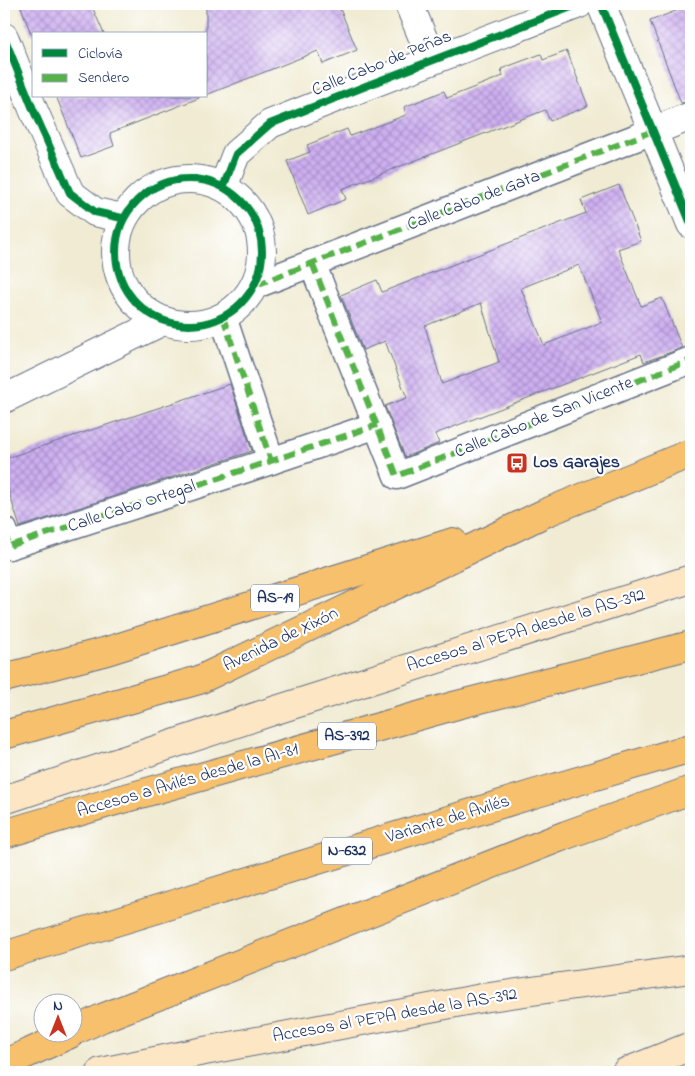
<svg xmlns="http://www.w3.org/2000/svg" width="695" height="1076" viewBox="0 0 695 1076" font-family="'Indie Flower',sans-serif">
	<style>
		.building { fill: url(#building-cross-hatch); fill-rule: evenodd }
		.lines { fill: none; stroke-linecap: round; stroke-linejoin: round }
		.pedestrian-casing { stroke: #667187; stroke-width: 29 }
		.minor-casing { stroke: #667187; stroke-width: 30 }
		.secondary-casing { stroke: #667187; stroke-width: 30 }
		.primary-casing { stroke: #667187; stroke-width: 30 }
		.trunk-casing { stroke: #667187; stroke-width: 30 }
		.motorway-casing { stroke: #667187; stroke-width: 30 }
		.pedestrian { stroke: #fff; stroke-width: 26 }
		.minor { stroke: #fff; stroke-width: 28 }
		.secondary { stroke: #fce6c4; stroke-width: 28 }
		.primary { stroke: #f7c06c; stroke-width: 28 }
		.trunk { stroke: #f7c06c; stroke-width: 28 }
		.motorway { stroke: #f7c06c; stroke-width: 28 }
		.quiet { stroke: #55b248; stroke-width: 6; stroke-dasharray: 12 6; stroke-linecap: butt }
		.cycleway-casing { stroke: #fff; stroke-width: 11 }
		.cycleway { stroke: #00873e; stroke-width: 8 }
		.labels { text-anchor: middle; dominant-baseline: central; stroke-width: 4.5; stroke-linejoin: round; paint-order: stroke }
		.shield { fill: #fff; stroke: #5f6d8e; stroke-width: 1 }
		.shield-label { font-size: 16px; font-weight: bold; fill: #1b2f5e }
		.street-label { font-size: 18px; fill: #1b2f5e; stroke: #fff }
		.poi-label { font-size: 18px; font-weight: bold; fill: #1b2f5e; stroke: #fff; text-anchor: start }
	</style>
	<defs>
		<pattern id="building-cross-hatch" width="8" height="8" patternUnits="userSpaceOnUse" patternTransform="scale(1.25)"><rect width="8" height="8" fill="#ceaff1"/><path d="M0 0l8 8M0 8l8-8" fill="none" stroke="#a68fc6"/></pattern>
	</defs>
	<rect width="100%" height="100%" fill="#fff"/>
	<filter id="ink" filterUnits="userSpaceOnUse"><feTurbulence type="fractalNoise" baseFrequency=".02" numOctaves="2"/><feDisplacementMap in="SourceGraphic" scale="10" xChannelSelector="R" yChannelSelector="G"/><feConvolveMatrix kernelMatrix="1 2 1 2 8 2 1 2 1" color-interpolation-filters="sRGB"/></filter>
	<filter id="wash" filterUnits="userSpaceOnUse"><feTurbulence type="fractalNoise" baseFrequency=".0096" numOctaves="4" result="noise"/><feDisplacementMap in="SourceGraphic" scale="20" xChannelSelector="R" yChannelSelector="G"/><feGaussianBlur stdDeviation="1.12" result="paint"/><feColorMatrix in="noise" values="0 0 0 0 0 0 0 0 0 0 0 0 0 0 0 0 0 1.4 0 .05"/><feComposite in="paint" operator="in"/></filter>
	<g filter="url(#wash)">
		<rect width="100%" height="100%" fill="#f0ebd2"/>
		<g id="blocks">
			<g class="building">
				<polygon points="20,4 91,4 104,34 31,34"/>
				<polygon points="206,4 338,4 357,50 323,64 318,51 206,95"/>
				<polygon points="691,5 691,101 681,103 650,21"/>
				<polygon points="567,51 588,106 550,121 545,110 342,189 346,199 308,215 287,161 310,152 307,145 347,129 350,136 406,115 404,107 444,91 447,98 503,76 501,69 541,54 543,60"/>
				<polygon points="56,96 199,96 199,98 110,133 114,146 81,158"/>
				<path d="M619 185 641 241 618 249 641 306 662 298 682 348 644 362 641 354 435 434 439 443 405 457 385 406 407 398 385 341 363 350 341 295 377 280 382 292 586 213 581 200ZM579 265 602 322 544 345 521 288ZM481 303 499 362 442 384 425 326Z"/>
				<polygon points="230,384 252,451 20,527 4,477 4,459"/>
			</g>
		</g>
	</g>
	<g filter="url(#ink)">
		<use href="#blocks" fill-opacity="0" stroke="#667187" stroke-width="1"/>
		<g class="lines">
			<g class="pedestrian-casing">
				<g id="pedestrian">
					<polyline points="312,263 397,476 691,360"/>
					<polyline points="256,285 653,131"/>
					<polyline points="223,317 271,461"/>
					<polyline points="4,530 9,546 271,461 377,425"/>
				</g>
			</g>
			<g class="minor-casing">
				<g id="minor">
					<polyline points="409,4 432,60"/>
					<polyline points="601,4 691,224"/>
					<polyline points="4,37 33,109 70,193 95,212 122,218"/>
					<polyline points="653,131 691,116"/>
					<circle cx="189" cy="252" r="73"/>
					<polyline points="224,185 236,154 270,124 371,84 579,4"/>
					<polyline points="4,399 163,321"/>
				</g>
			</g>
			<g class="secondary-casing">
				<g id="secondary">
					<polyline points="4,800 276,710 691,579"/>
					<polyline points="101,1072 199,1052 482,998 691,969"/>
					<polyline points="626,1072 691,1046"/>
				</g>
			</g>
			<g class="primary-casing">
				<g id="primary">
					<polyline points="4,678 107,651 453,542"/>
					<polyline points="4,735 199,680 545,513 691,453"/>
				</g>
			</g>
			<g class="trunk-casing">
				<polyline id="trunk" points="4,956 537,793 691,748"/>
			</g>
			<g class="motorway-casing">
				<g id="motorway">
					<polyline points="4,834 108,803 457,705 691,645"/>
					<polyline points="72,1032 102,1018 566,835 691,790"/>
					<polyline points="4,1064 70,1034"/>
				</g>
			</g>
			<use href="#pedestrian" class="pedestrian"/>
			<use href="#minor" class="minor"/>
			<use href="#secondary" class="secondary"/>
			<use href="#primary" class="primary"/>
			<use href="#trunk" class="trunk"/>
			<use href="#motorway" class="motorway"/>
			<g class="quiet">
				<polyline points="312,263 397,476 691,360"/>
				<polyline points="256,285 653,131"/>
				<polyline points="223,317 271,461"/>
				<polyline points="4,530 9,546 271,461 377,425"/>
			</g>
			<g class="cycleway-casing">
				<g id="cycleway">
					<polyline points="601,4 691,224"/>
					<polyline points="4,37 33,109 70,193 95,212 122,218"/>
					<circle cx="189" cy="252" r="73"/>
					<polyline points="224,185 236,154 270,124 371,84 579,4"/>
				</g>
			</g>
			<use href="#cycleway" class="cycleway"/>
		</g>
	</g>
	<defs>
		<g id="bus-square" transform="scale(1.125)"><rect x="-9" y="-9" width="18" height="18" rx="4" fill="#c8321e" stroke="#fff"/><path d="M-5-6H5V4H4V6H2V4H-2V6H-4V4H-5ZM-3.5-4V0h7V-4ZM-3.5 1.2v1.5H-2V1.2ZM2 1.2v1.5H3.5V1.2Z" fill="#fff"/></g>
	</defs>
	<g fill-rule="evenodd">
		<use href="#bus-square" x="517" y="463"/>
	</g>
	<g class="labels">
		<g class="shield">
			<rect x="251" y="584.5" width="48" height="27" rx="4"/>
			<rect x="318" y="722.5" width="58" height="27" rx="4"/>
			<rect x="322" y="837.5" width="50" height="27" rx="4"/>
		</g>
		<g class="shield-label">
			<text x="275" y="598">AS-19</text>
			<text x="347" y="736">AS-392</text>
			<text x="347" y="851">N-632</text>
		</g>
		<g class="street-label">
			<text transform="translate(382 64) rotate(-22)">Calle Cabo de Peñas</text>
			<text transform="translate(474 201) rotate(-21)">Calle Cabo de Gata</text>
			<text transform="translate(544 418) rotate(-22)">Calle Cabo de San Vicente</text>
			<text transform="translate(132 507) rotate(-18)">Calle Cabo Ortegal</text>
			<text transform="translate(526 631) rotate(-17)">Accesos al PEPA desde la AS-392</text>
			<text transform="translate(281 640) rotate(-26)">Avenida de Xixón</text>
			<text transform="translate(188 781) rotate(-16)">Accesos a Avilés desde la AI-81</text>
			<text transform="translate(448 820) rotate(-17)">Variante de Avilés</text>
			<text transform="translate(395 1016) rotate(-10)">Accesos al PEPA desde la AS-392</text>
		</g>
		<g class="poi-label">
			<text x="533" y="463">Los Garajes</text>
		</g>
	</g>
	<rect width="695" height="1076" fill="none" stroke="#fff" stroke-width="20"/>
	<rect x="32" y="32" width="175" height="65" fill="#ffffff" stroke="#a4acbf"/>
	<rect x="42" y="49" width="25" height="8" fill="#00873e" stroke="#a4acbf"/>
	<text x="78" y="58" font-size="15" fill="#1b2f5e">Ciclovía</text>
	<rect x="42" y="74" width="25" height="8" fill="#55b248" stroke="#a4acbf"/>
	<text x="78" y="82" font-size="15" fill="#1b2f5e">Sendero</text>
	<g transform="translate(58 1018)"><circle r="24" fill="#ffffff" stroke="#a4acbf"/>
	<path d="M0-4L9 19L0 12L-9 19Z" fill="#c8321e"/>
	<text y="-8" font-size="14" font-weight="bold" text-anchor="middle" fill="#1b2f5e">N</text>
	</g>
</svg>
